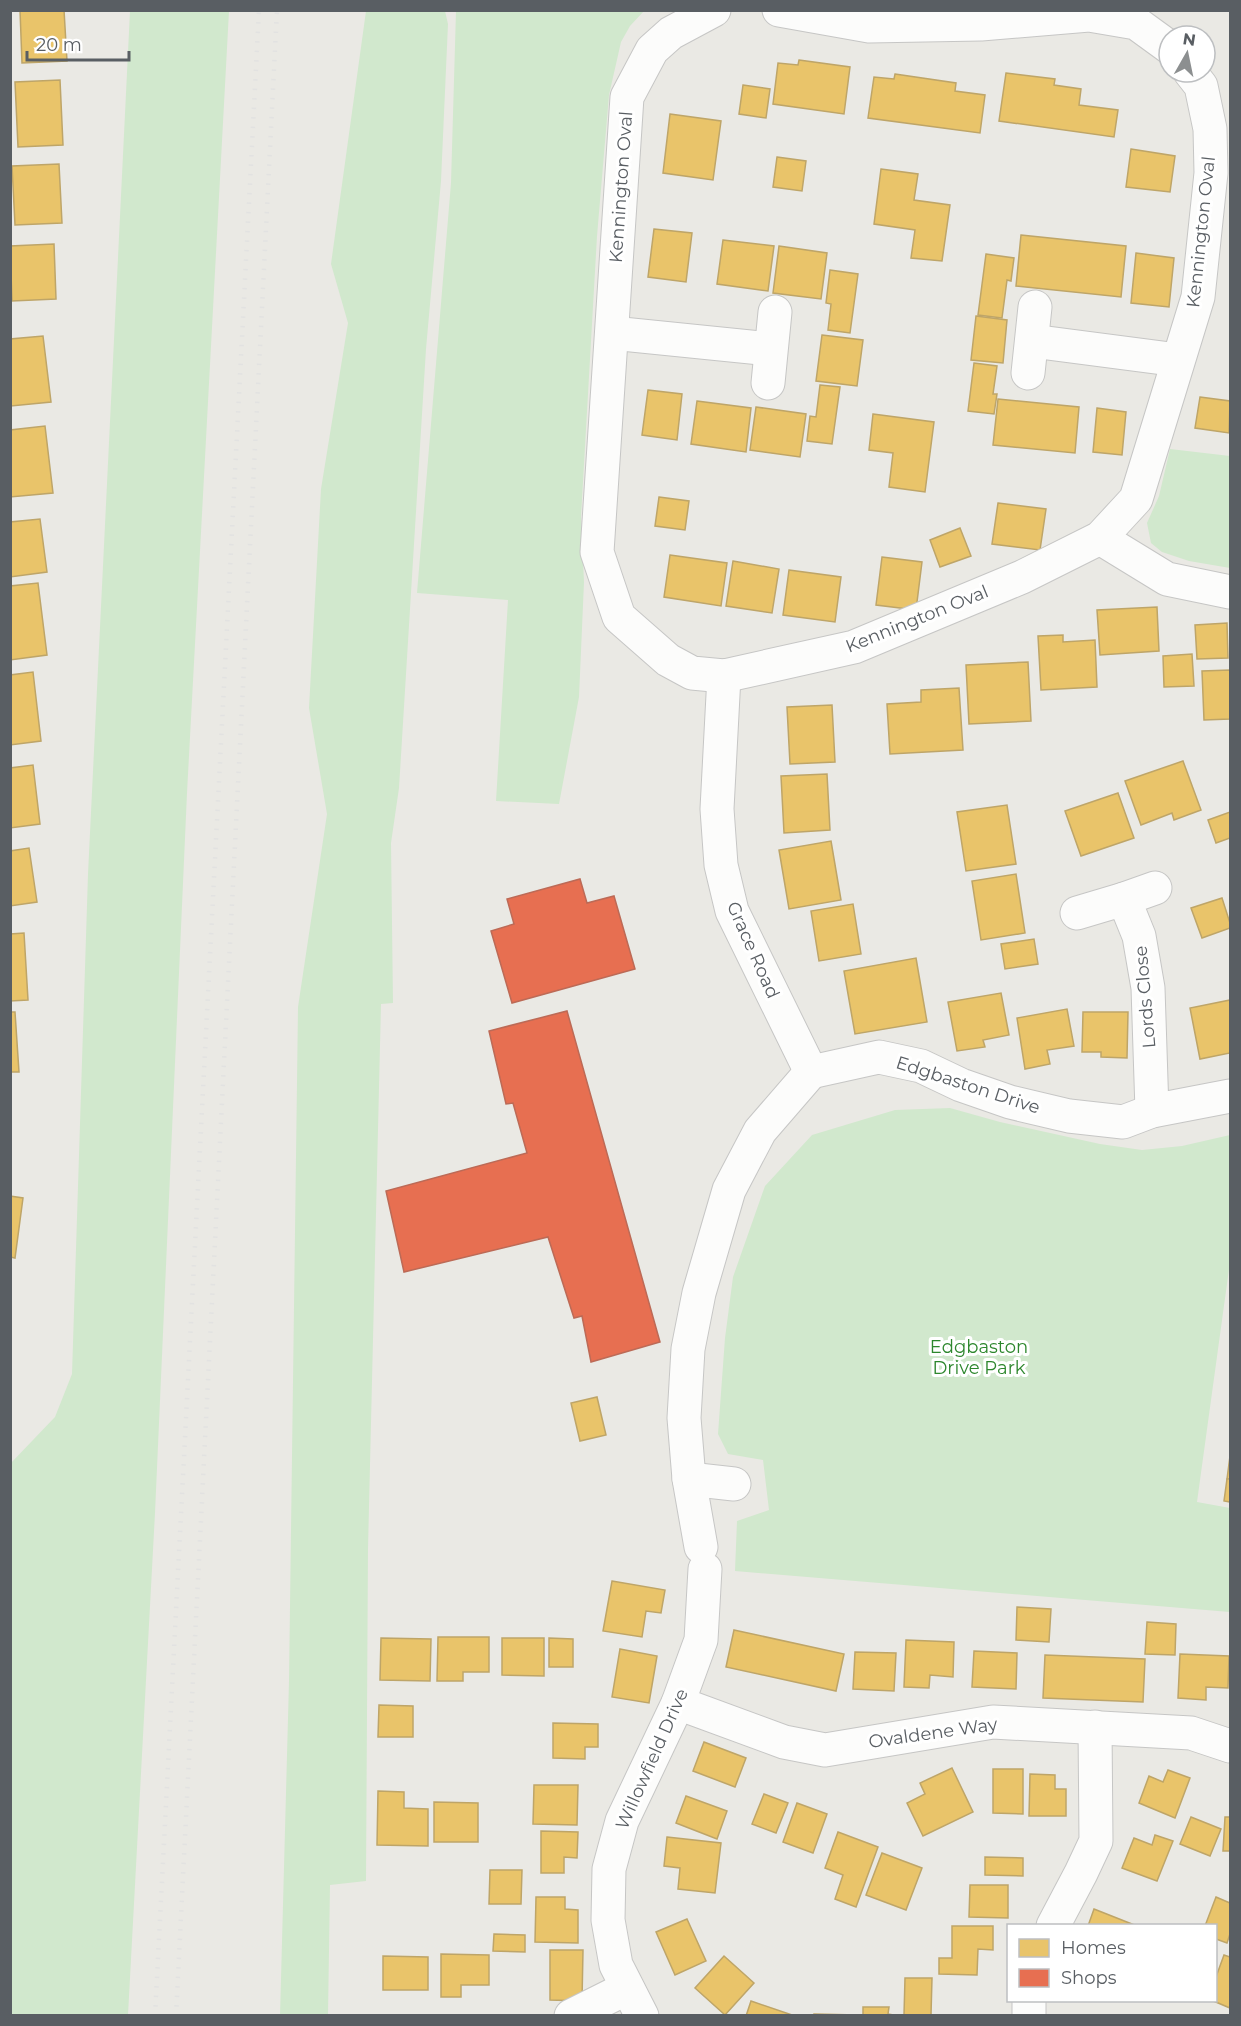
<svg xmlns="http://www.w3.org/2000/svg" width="1241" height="2026" viewBox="0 0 1241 2026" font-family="Montserrat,sans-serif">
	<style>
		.green { fill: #d1e8cd }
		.homes { fill: #e9c46a; stroke: #bea568; stroke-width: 1.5 }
		.shops { fill: #e76f51; stroke: #bc6a56; stroke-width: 1.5 }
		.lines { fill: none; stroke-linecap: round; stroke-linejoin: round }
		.minor-casing { stroke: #c6c6c5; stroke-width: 35 }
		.minor { stroke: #fcfcfb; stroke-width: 33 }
		.rail { stroke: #e2e2e1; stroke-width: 4.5; stroke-dasharray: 1.5 8; stroke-linecap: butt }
		.labels { text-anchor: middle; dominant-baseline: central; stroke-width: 6; stroke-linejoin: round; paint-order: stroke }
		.street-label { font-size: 18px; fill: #595e63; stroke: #fff }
		.park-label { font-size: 18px; fill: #2d872d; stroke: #fff }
	</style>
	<rect width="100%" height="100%" fill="#eae9e4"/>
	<g class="green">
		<polygon points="130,11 229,11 187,793 155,1513 128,2015 11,2015 11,1463 55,1417 72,1374 88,874"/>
		<polygon points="366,11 445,11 448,24 441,181 426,349 399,788 391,843 393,1003 381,1004 368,1549 366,1881 330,1885 328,2015 280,2016 289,1681 298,1007 327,814 309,708 321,489 348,323 331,264"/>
		<polygon points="456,11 644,11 630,26 621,42 609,95 597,236 581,517 584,582 579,697 559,804 496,801 508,600 417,593 451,183"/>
		<polygon points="1170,449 1230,456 1230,568 1189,561 1162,552 1151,543 1147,523 1159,496"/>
		<polygon points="950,1108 1000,1122 1100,1144 1142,1150 1182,1146 1230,1135 1230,1262 1197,1502 1230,1508 1230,1612 735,1571 737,1521 769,1510 763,1460 728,1454 718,1434 725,1338 733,1277 765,1186 812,1135 895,1110"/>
	</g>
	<g class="homes">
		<polygon points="20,10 64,10 67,61 22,63"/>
		<polygon points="799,60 850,67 844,114 773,104 778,63 798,65"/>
		<polygon points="1006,73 1055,79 1054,85 1081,89 1079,105 1118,110 1114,137 999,121"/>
		<polygon points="895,74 956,83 955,91 985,95 980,133 868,118 874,77 894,79"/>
		<polygon points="60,80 63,145 18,147 15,82"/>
		<polygon points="743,85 770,89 766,118 739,114"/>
		<polygon points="670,114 721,121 713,180 663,173"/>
		<polygon points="1131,149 1175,156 1170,192 1126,187"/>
		<polygon points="777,157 806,161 802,191 773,187"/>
		<polygon points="59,164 62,223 15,225 12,166"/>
		<polygon points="881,169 918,174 914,200 950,205 942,261 911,258 915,230 874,224"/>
		<polygon points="654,229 692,233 686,282 648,277"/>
		<polygon points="1021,235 1126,246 1121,297 1016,286"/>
		<polygon points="723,240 774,246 768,291 717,284"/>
		<polygon points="54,244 56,299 12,301 10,246"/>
		<polygon points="779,246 827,253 821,299 773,293"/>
		<polygon points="1136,253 1174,258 1169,307 1131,303"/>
		<polygon points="986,254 1014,258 1011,281 1007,280 1002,318 978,315"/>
		<polygon points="830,270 858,274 850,333 828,330 831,304 826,303"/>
		<polygon points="976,316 1007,320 1003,363 971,360"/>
		<polygon points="822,335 863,340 857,386 816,381"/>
		<polygon points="43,336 51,402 11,406 10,339"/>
		<polygon points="974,363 997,366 993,394 997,394 994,414 968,411"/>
		<polygon points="820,385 840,387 832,444 807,441 810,416 816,417"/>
		<polygon points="648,390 682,394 677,440 642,435"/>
		<polygon points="1200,397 1230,401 1229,433 1195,428"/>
		<polygon points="998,399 1079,407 1075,453 993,445"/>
		<polygon points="697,401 751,408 746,452 691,444"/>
		<polygon points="756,407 806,414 800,457 750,450"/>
		<polygon points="1097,408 1126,412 1122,455 1093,452"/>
		<polygon points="873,414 934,422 925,492 889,487 893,453 869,450"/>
		<polygon points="45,426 53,493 10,497 10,430"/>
		<polygon points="659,497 689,501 685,530 655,526"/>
		<polygon points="998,503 1046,509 1040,550 992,544"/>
		<polygon points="40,519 47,572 10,577 10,522"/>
		<polygon points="960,528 971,556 940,567 930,540"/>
		<polygon points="670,555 727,563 721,606 664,597"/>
		<polygon points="882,557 922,562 916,610 876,605"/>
		<polygon points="733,561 779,569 772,613 726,606"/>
		<polygon points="789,570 841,577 835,622 783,615"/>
		<polygon points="38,583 47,655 10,660 10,586"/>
		<polygon points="1157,607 1159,651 1100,655 1097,610"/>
		<polygon points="1227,623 1228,658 1197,659 1195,625"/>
		<polygon points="1063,635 1063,642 1095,640 1097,687 1041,690 1038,636"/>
		<polygon points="1192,654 1194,686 1164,687 1163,656"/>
		<polygon points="1028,662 1031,721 969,724 966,665"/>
		<polygon points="1230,670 1230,719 1204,720 1202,671"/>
		<polygon points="33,672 41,741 10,745 10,675"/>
		<polygon points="959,688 963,750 890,754 887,704 921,702 921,690"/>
		<polygon points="832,705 835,762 790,764 787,707"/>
		<polygon points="1183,761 1201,810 1174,820 1172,813 1141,825 1125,781"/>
		<polygon points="33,765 40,824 10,828 10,768"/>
		<polygon points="827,774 830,830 784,833 781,776"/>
		<polygon points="1118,793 1134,838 1081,856 1065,811"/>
		<polygon points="1007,805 1016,864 966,871 957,812"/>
		<polygon points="1230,812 1230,838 1216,843 1208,820"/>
		<polygon points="831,841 841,900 789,909 779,850"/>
		<polygon points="29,848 37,902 10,906 10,851"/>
		<polygon points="1016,874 1025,933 981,940 972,881"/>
		<polygon points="1222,898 1230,923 1230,928 1202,938 1191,908"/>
		<polygon points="853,904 861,954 819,961 811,911"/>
		<polygon points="24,933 28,1000 10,1001 10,934"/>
		<polygon points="1034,939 1038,964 1005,969 1001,944"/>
		<polygon points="916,958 927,1022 855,1034 844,971"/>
		<polygon points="1001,993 1009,1035 983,1040 985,1047 957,1051 948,1002"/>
		<polygon points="1230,1000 1230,1053 1200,1059 1190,1008"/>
		<polygon points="1067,1009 1074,1046 1047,1050 1050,1064 1025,1069 1017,1018"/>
		<polygon points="10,1012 15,1012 19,1072 10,1072"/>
		<polygon points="1083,1012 1128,1012 1127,1058 1101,1057 1101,1052 1082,1052"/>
		<polygon points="10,1196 23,1198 15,1258 10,1257"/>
		<polygon points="597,1397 606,1435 580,1441 571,1403"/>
		<polygon points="1230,1456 1230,1479 1227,1479"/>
		<polygon points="1227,1479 1230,1479 1230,1502 1224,1501"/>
		<polygon points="612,1581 665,1590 661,1613 646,1611 642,1637 603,1631"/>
		<polygon points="1017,1607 1051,1609 1049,1642 1016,1640"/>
		<polygon points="1147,1622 1176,1624 1175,1655 1145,1654"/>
		<polygon points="734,1630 844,1654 836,1691 726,1667"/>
		<polygon points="438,1637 489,1637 489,1672 463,1672 463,1681 437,1681"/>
		<polygon points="381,1638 431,1639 430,1681 380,1680"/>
		<polygon points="502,1638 544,1638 544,1676 502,1675"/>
		<polygon points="549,1638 573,1639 573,1667 549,1667"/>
		<polygon points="906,1640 954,1642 953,1677 930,1675 929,1688 904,1687"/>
		<polygon points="620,1649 657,1656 649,1703 612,1697"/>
		<polygon points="974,1651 1017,1653 1016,1689 972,1687"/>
		<polygon points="855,1652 896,1653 894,1691 853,1689"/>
		<polygon points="1180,1654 1229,1656 1228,1688 1206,1687 1206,1700 1178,1698"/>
		<polygon points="1045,1655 1145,1659 1143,1702 1043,1698"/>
		<polygon points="379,1705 413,1706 413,1737 378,1737"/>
		<polygon points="553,1723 598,1724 598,1747 585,1747 585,1759 553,1758"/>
		<polygon points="704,1742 746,1758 735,1787 693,1771"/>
		<polygon points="952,1768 973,1812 923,1836 907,1803 925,1794 920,1783"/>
		<polygon points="993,1769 1023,1769 1023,1814 993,1813"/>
		<polygon points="1168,1770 1190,1778 1175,1818 1139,1803 1149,1776 1163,1782"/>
		<polygon points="1030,1774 1055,1775 1055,1789 1066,1789 1066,1816 1029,1816"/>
		<polygon points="534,1785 578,1785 577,1825 533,1824"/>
		<polygon points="378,1791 404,1792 404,1808 428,1809 428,1846 377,1845"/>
		<polygon points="764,1794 788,1803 776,1833 752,1824"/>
		<polygon points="686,1796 727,1811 717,1839 676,1823"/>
		<polygon points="434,1802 478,1803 478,1842 434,1842"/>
		<polygon points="797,1803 827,1814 813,1853 783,1842"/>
		<polygon points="1191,1817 1221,1829 1210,1856 1180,1844"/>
		<polygon points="1225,1817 1230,1817 1230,1851 1223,1851"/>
		<polygon points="541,1831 578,1832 577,1858 564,1857 564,1873 541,1873"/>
		<polygon points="838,1832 878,1847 856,1907 835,1899 843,1875 825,1868"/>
		<polygon points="1155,1835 1173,1841 1157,1881 1122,1868 1134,1838 1152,1845"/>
		<polygon points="667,1837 721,1843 715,1893 678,1889 680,1868 664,1866"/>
		<polygon points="882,1853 922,1868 906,1910 866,1895"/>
		<polygon points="985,1857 1023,1858 1023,1876 985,1875"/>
		<polygon points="490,1870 522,1870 521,1904 489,1904"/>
		<polygon points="970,1885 1008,1885 1008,1918 969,1917"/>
		<polygon points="536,1897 565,1897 565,1909 578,1910 578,1943 535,1942"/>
		<polygon points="1216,1897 1230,1903 1230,1934 1227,1943 1216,1939 1216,1926 1205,1926"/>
		<polygon points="1094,1909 1137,1926 1088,1926"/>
		<polygon points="687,1919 706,1961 675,1975 656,1932"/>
		<polygon points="952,1926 993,1926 993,1950 978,1949 977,1975 939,1974 939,1958 952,1958"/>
		<polygon points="494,1934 525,1935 525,1952 493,1951"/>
		<polygon points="550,1950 583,1950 582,2001 550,2000"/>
		<polygon points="441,1954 489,1955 489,1985 461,1985 461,1997 441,1997"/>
		<polygon points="1224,1955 1230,1957 1230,2008 1211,2000 1216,2000 1216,1977"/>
		<polygon points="383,1956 428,1957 428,1990 383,1990"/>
		<polygon points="724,1956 754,1983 725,2015 695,1988"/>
		<polygon points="905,1978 932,1978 931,2015 904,2015"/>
		<polygon points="751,2001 795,2016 746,2016"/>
		<polygon points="863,2007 889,2007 888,2014 899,2016 863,2016"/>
		<polygon points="814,2014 857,2015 857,2016 814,2016"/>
	</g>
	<g class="shops">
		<polygon points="580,879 587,903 614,896 635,969 512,1003 491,931 514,924 507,899"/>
		<polygon points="567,1011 660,1342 591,1362 582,1316 574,1318 548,1237 404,1272 386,1191 527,1153 513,1103 506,1104 489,1031"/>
	</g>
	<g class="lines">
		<g class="minor-casing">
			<g id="minor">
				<polyline points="714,10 671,33 652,50 627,97 597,552 619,617 668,660 692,673 724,676 854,647 1022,577 1100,538 1136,499 1198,297 1211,173 1210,129 1201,86 1190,72"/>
				<polyline points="779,10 869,26 981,24 1089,15 1136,23 1169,47"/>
				<polyline points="612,333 770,349"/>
				<polyline points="1032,341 1178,360"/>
				<polyline points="1028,373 1035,307"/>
				<polyline points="768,383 775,312"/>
				<polyline points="1100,538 1167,579 1230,592"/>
				<polyline points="724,676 717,809 721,865 732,911 811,1072"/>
				<polyline points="1124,899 1155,888"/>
				<polyline points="1077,913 1124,899 1139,936 1148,988 1152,1111"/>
				<polyline points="811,1072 879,1057 921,1066 961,1085 1010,1102 1069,1116 1123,1122 1152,1111 1230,1096"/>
				<polyline points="689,1479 734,1484"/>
				<polyline points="701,1547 689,1479 684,1418 688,1349 699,1293 729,1190 760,1131 811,1072"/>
				<polyline points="678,1703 784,1742 825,1750 993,1722 1191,1733 1230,1746"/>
				<polyline points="1053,1926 1081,1873 1096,1841 1095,1727"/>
				<polyline points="571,2016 627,1988"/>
				<polyline points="642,2016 616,1965 608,1920 609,1869 622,1821 678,1703 701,1640 705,1569"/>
				<polyline points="1029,2016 1029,2000"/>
			</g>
		</g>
		<use href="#minor" class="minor"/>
		<g class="rail">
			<polyline points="155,2016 259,10"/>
			<polyline points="176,2016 277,10"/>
		</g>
	</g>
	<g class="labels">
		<g class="street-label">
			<text transform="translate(621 187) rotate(-86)">Kennington Oval</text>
			<text transform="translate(1201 232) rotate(-84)">Kennington Oval</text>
			<text transform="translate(917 619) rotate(-22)">Kennington Oval</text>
			<text transform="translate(753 950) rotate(66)">Grace Road</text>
			<text transform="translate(1145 997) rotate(-95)">Lords Close</text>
			<text transform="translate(968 1085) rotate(18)">Edgbaston Drive</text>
			<text transform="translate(933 1733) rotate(-8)">Ovaldene Way</text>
			<text transform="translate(652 1759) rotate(-66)">Willowfield Drive</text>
		</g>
		<g class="park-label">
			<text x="979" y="1347">Edgbaston<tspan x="979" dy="21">Drive Park</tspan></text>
		</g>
	</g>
	<rect width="1241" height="2026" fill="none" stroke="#595e63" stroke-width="24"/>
	<rect x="1007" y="1924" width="210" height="78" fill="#ffffff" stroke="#bdbfc1" stroke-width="1.5"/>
	<rect x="1019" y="1939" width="30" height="18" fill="#e9c46a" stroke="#bdbfc1" stroke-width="1.5"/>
	<text x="1061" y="1954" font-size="18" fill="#595e63">Homes</text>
	<rect x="1019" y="1969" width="30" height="18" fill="#e76f51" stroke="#bdbfc1" stroke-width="1.5"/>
	<text x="1061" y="1984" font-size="18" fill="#595e63">Shops</text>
	<g transform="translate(1187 54) rotate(9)"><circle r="28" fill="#ffffff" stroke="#bdbfc1" stroke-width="1.5"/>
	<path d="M0-4.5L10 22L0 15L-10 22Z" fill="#8c8f90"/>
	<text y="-9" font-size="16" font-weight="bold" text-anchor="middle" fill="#595e63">N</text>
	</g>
	<path d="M27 51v9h102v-9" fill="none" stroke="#595e63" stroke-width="3"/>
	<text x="36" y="51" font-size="18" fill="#595e63" stroke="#ffffff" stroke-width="4.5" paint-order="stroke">20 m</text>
</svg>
